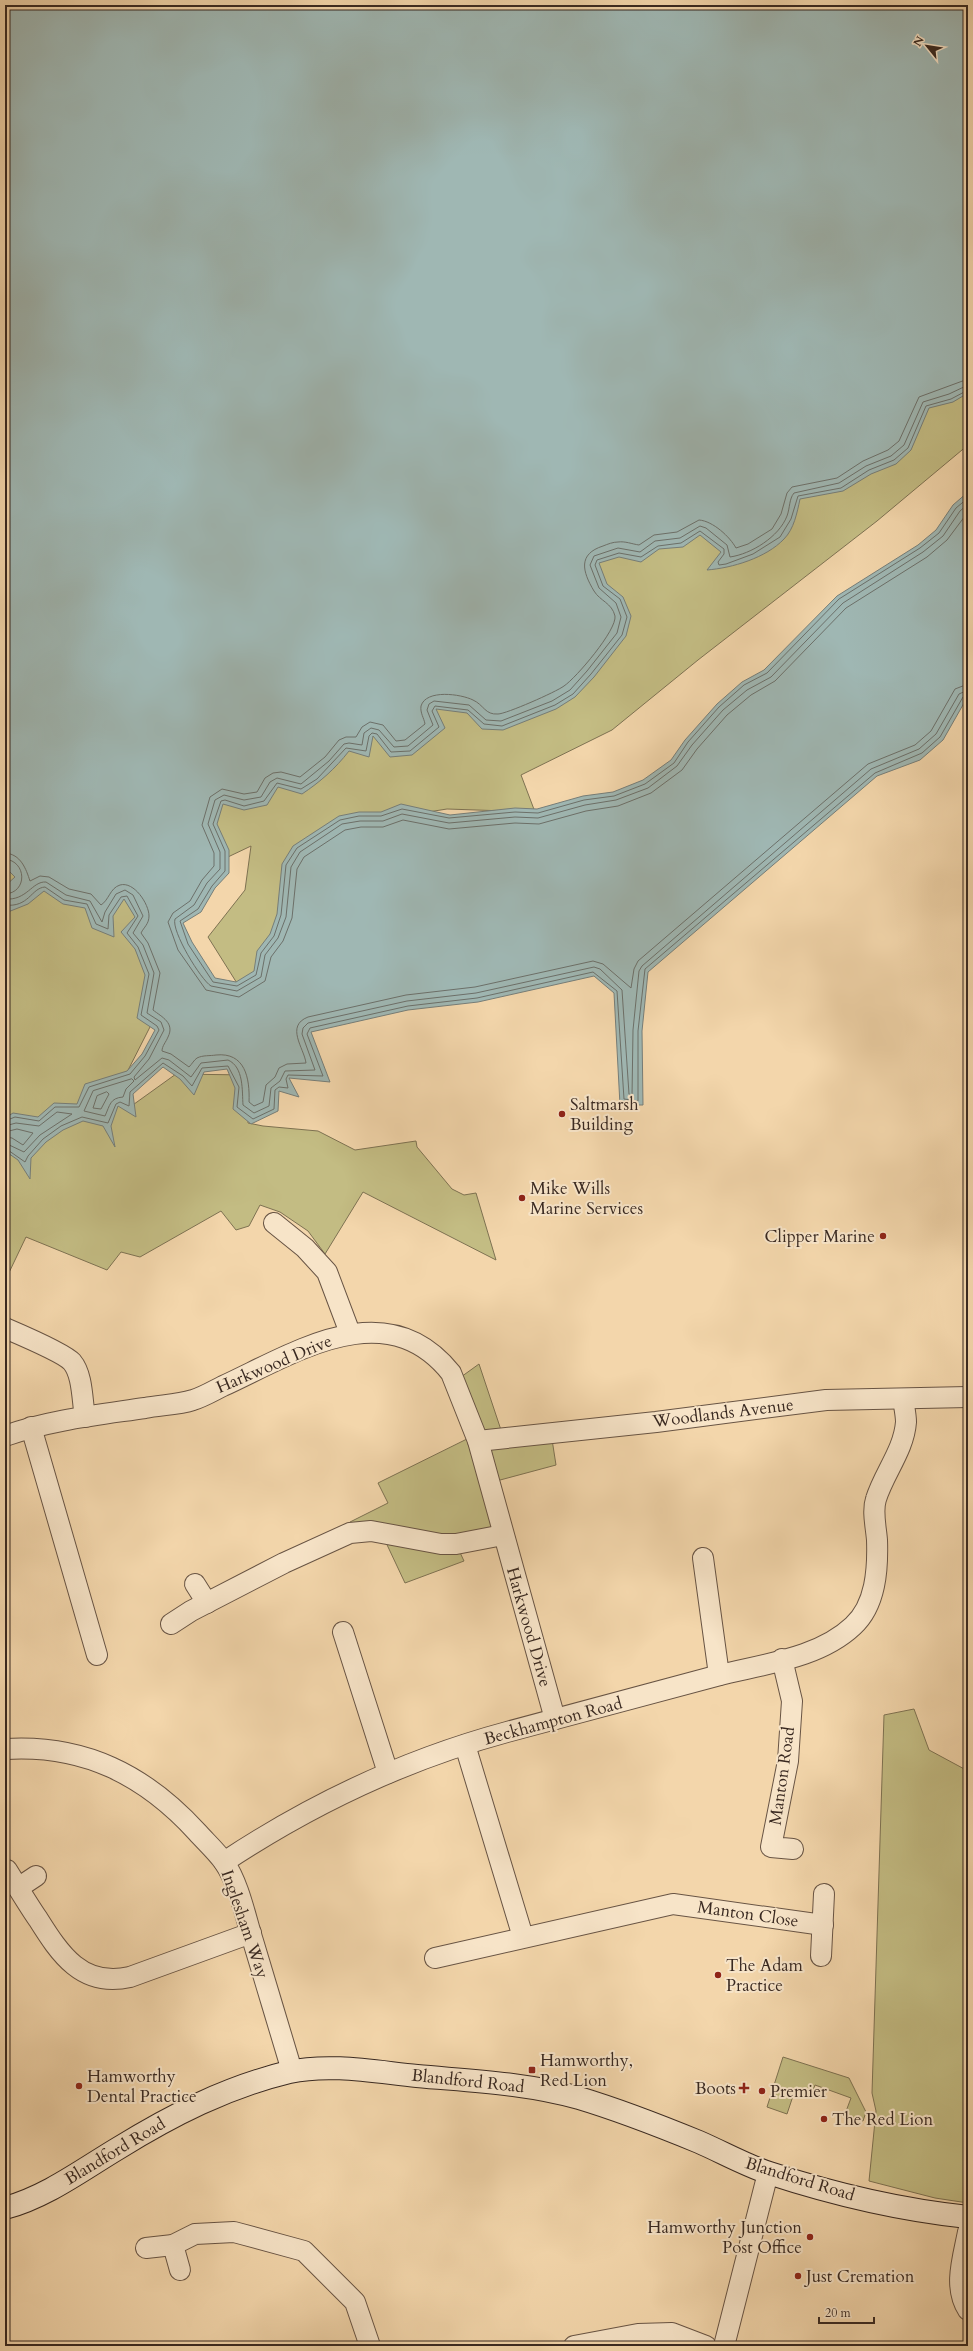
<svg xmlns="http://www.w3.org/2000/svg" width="973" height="2351" viewBox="0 0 973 2351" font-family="Cardo,serif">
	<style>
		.green { fill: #c3bc83; stroke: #7e7252 }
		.water { fill: #9fb7b3; stroke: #767e79 }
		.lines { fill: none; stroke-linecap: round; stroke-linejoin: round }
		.shore { stroke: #6c706a; stroke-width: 1 }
		.minor-casing { stroke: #685444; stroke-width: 22 }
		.secondary-casing { stroke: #392921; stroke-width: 24 }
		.minor { stroke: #f7e4c8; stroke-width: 20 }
		.secondary { stroke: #f7e4c8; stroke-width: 22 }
		.poi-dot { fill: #8f2418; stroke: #f7e4c8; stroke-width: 1.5 }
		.labels { text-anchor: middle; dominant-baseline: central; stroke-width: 4; stroke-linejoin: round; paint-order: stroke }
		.poi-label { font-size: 17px; fill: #392921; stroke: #f7e4c8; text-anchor: start }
		.street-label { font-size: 17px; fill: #392921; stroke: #f7e4c8 }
	</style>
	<rect width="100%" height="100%" fill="#f3d6ab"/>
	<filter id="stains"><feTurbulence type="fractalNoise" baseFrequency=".005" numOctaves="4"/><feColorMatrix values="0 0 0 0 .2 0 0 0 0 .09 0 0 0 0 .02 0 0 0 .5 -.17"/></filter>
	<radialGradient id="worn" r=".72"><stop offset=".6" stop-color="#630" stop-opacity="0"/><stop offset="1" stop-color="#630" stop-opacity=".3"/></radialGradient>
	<g class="green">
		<polygon points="968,328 968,445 877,521 698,660 612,730 521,775 535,812 447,809 333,827 275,971 240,988 208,937 245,890 251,846 209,866 141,905 151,1025 121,1084 130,1107 176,1074 248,1075 248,1123 263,1126 318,1131 355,1150 416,1141 417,1147 452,1189 464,1195 476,1193 496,1260 363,1192 325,1254 308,1231 280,1212 260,1205 249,1226 236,1230 221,1211 140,1257 121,1252 107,1270 26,1237 5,1281 5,513"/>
		<polygon points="479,1364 504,1439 551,1433 556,1465 489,1483 503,1535 456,1544 464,1561 405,1583 381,1532 350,1533 350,1522 388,1503 378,1483 475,1435 454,1382"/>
		<polygon points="914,1709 929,1750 968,1771 968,2203 935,2198 869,2181 876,2111 872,2093 884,1715"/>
		<polygon points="783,2057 849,2078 866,2112 863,2121 845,2114 851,2098 815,2085 811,2096 795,2090 787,2114 767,2107"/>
	</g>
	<path class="water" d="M5 5H968V393L953 402 929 408 911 450 896 464 871 474 843 491 800 499C797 513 794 529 784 539 766 558 732 568 707 570L721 552 700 535 683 547 659 549 641 562 619 557 599 563 607 584 623 597 631 616 626 636 594 677 575 697 556 709 503 730 482 729 467 713 436 709 445 728 412 755 390 757 373 736 369 757 349 751C335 769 320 782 302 794L278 787 267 805 244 810 223 804 217 824 229 850V873L215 888 201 912 183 923 192 942 215 978 236 982 254 971 257 951 270 934 277 914 282 864 293 846 339 816 359 812H381L401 804 450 815 515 808 537 809 583 796 613 792 643 780 671 760 685 740 717 704 742 682 764 670 837 596 918 545 936 530 953 505 968 492V696L943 740 920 760 877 776 648 972 642 1031 643 1105H620L614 993 594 976 478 1002 408 1010 311 1032 330 1082 289 1078 299 1097 279 1091 278 1111 251 1124 233 1109 235 1088 227 1069 204 1072 194 1095 180 1079 163 1067 133 1094 136 1117 118 1106 111 1126 115 1147 103 1126 83 1121 63 1130 46 1142 31 1158 30 1179 18 1160 5 1151V1118L13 1113 38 1117 54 1103 77 1104 85 1084 127 1071 142 1054 155 1030 137 1018 145 975 135 949 121 932 135 917 124 899 113 916 114 937 92 928 85 908 63 904 44 891 28 904 8 912 5 905V886L15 877 5 867Z"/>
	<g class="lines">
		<g class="shore">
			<path d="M968 379 919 397 899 441 888 450 863 461 837 478 792 487 787 493 781 514 772 529 748 544 736 548C730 537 713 521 699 520L677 532 654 535 639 545C632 544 625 541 618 542 613 542 608 544 603 546 578 554 582 571 594 591 600 601 612 603 615 616 617 630 576 678 564 686 556 692 506 714 498 714 485 715 484 705 473 700 461 694 426 689 421 706 420 713 424 718 425 724L405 740 396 741 383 725 370 722 362 727 356 737H346L339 740 325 757 300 777 281 772 273 773 265 778 257 792 244 794 222 789 210 797 202 825 214 853V866L202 880 190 901 173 913 168 922 178 950 206 990 239 997 265 981 271 957 283 941 292 918 297 869 304 857 345 830 361 827H383L403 820 449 829 515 823 539 824 586 811 618 806 651 793 682 770 697 749 727 715 751 695 775 681 846 608 927 557 947 540 968 512"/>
			<path d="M968 385 949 394 923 402 904 445 891 456 866 466 839 483 794 493C789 499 790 508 787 516 779 537 751 554 730 557L727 545 706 528 700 526 680 538 655 541 640 552 618 548 594 556 590 565 599 588 616 603 621 617 617 633 587 671 570 690 552 701 501 721 486 720 469 705 434 701 429 704 427 710 433 725 408 746 394 747 379 730 371 728 364 733 362 745 349 743 344 744 329 761 301 784 277 778 270 782 261 797 244 800 224 795 215 800 208 824 220 852V869L207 883 194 905 175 919C171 931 201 980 211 986L237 991 261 977 265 955 278 938 286 917 291 867 300 852 342 824 360 821H383L402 814 449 823 515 817 538 818 585 805 616 800 648 788 677 766 692 745 723 710 747 690 771 677 843 603 923 552 943 536 960 511 968 504"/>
			<polyline points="968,390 951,399 926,406 908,448 894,460 869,470 841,488 798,496 791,519 780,537 753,554 726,564 719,565 718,562 724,554 724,549 700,531 681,543 658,546 641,557 619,553 597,560 595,565 603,586 620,599 627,617 622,635 591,674 573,694 555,705 502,726 484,724 468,710 435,706 432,711 439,727 410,751 391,752 377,734 372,733 369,736 366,751 346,748 317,779 301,789 277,783 264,801 244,806 225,800 221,801 213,824 225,851 225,871 212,886 198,909 180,921 188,944 213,982 237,986 256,975 261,953 274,936 281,915 286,865 297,848 340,820 359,816 381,816 402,809 449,818 515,812 538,813 584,800 614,796 645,784 674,763 688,742 719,707 744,685 767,673 839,599 920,548 939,533 956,508 968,498"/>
			<path d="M5 853C21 854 26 869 30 881L40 876 49 877 69 889 91 894 101 905C109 900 110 888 120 885 134 881 149 904 149 916 149 924 144 927 141 933L148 943 160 973 153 1010C162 1017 175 1023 168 1037 166 1042 162 1046 162 1051L171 1054 189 1067C192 1064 194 1060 197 1058 203 1055 210 1056 216 1055 245 1052 250 1078 249 1102L254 1106 263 1102 266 1085 275 1077 279 1068 287 1064 306 1063C304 1048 285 1026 308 1017L406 995 475 987 593 961 603 964 631 988 634 969 638 961 868 764 915 745 931 731 955 689 968 684"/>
			<path d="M5 859C27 861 28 893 5 894"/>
			<path d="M5 899C27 901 32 881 46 882L66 895 90 901 102 922 105 912 116 894 125 890 133 895 143 916 133 933 143 945 154 973 147 1013 161 1022 164 1030 149 1059 134 1077 135 1080 162 1058 169 1060 191 1077 201 1063 228 1060C244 1067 242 1091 243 1105L254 1113 269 1106 271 1088 280 1081 285 1071 315 1070 302 1034 303 1028 308 1023 407 1001 476 993 594 967 600 969 622 990 629 1094 632 1096 633 1030 639 971 642 966 871 769 919 749 936 734 959 694 968 690"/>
			<path d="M5 905C29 908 31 888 45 887L64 900 87 904 96 924 108 929 109 915 121 897 127 896 138 916 127 933 138 947 149 974 141 1015 157 1026 159 1030 145 1056 130 1074 89 1087 79 1107H55L39 1121 15 1117 5 1121"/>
			<path d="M132 1079 134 1081 126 1089 123 1097C110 1098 110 1105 105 1116L84 1111 93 1091Z"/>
			<polygon points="107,1092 109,1094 101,1109 93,1108 97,1096"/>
			<polyline points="5,1126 16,1123 39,1126 57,1112 72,1114 40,1135 24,1152 5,1143"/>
			<polyline points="5,1132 17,1129 33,1133 23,1145 12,1138 5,1137"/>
			<polyline points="5,1148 25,1162 28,1156 43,1139 61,1126 82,1117 108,1123 116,1104 120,1102 129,1106 130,1092 163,1063 183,1076 192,1086 202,1068 228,1066 239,1087 237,1107 253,1119 274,1109 275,1090 279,1087 288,1088 286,1079 288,1075 323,1076 307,1034 310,1028 408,1006 477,998 593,972 617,991 624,1099 638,1101 638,1031 645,969 875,773 922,753 940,737 963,697 968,695"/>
		</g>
		<g class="minor-casing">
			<g id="minor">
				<polyline points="274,1223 305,1248 327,1272 350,1333"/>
				<path d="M5 1328C19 1334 64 1353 72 1362 83 1375 82 1401 85 1417"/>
				<polyline points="31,1427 97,1655"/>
				<path d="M5 1436C50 1420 98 1415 145 1408 160 1405 178 1405 193 1400 203 1397 213 1391 223 1386 295 1353 386 1292 451 1373L478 1441 555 1719"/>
				<polyline points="478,1441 656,1422 826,1400 968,1397"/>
				<polyline points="703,1558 719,1675"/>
				<polyline points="195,1584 207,1603"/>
				<polyline points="171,1624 191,1611 284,1563 350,1533 371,1531 441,1544 456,1544 503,1535"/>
				<polyline points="343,1632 388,1773"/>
				<polyline points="782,1659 792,1701 788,1761 771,1847 793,1849"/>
				<polyline points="465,1745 523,1937"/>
				<path d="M5 1749C84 1744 145 1775 197 1832 206 1842 216 1851 224 1862 239 1884 245 1915 253 1941 266 1984 279 2028 292 2071"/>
				<path d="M224 1862C310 1805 407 1759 507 1732 577 1713 647 1695 716 1676 762 1664 818 1659 853 1626 876 1605 878 1569 877 1540 876 1527 872 1511 876 1499 884 1473 904 1450 906 1422 906 1415 904 1406 903 1399"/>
				<path d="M7 1870C17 1886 27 1903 38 1919 60 1954 82 1988 130 1977L251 1933"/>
				<polyline points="18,1888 36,1876"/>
				<polyline points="821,1956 824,1894"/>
				<polyline points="435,1958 673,1904 823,1925"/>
				<path d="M968 2232C963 2258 953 2287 968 2310"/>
				<polyline points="173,2245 180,2270"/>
				<polyline points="146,2248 173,2245 195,2234 234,2232 304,2251 355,2302 370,2346"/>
				<polyline points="574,2346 638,2334 672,2333 706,2346"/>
				<polyline points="724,2346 768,2173"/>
			</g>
		</g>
		<g class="secondary-casing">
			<path id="secondary" d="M5 2208C46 2197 82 2170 117 2149 172 2115 227 2087 289 2072 330 2063 376 2072 417 2076 471 2081 526 2083 579 2098 619 2110 660 2126 699 2142 722 2152 745 2165 769 2173 833 2194 901 2210 968 2217"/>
		</g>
		<use href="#minor" class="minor"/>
		<use href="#secondary" class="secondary"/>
	</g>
	<g class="poi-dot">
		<circle cx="562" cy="1114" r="4"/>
		<circle cx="522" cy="1198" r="4"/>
		<circle cx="883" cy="1236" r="4"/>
		<circle cx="718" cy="1975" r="4"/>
		<rect x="528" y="2066" width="8" height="8" rx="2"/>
		<circle cx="79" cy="2086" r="4"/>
		<path d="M742 2082h4v4h4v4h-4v4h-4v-4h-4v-4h4z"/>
		<circle cx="762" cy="2091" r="4"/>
		<circle cx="824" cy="2119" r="4"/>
		<circle cx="810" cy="2237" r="4"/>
		<circle cx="798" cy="2276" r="4"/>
	</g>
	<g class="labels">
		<g class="poi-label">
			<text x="570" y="1104">Saltmarsh<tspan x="570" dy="20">Building</tspan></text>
			<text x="530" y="1188">Mike Wills<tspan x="530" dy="20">Marine Services</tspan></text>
			<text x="875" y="1236" text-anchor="end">Clipper Marine</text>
			<text x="726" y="1965">The Adam<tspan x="726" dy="20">Practice</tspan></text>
			<text x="540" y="2060">Hamworthy,<tspan x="540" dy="20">Red Lion</tspan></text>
			<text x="87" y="2076">Hamworthy<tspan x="87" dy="20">Dental Practice</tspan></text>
			<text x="736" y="2088" text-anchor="end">Boots</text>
			<text x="770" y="2091">Premier</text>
			<text x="832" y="2119">The Red Lion</text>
			<text x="802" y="2227" text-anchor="end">Hamworthy Junction<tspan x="802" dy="20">Post Office</tspan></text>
			<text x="806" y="2276">Just Cremation</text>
		</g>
		<g class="street-label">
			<text transform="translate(274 1364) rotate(-23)">Harkwood Drive</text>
			<text transform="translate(723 1413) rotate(-7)">Woodlands Avenue</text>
			<text transform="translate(529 1627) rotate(74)">Harkwood Drive</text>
			<text transform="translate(553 1721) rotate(-15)">Beckhampton Road</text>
			<text transform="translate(782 1776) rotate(-82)">Manton Road</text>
			<text transform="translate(748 1914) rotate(8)">Manton Close</text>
			<text transform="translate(245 1924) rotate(71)">Inglesham Way</text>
			<text transform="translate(468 2081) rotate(6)">Blandford Road</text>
			<text transform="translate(115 2151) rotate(-31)">Blandford Road</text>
			<text transform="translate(800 2179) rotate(17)">Blandford Road</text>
		</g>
	</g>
	<rect width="973" height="2351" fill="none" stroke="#f3d6ab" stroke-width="20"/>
	<rect x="6" y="6" width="961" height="2339" fill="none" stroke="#392921" stroke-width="2"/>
	<rect x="10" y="10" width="953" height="2331" fill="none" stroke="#392921"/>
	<g transform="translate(927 46) rotate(300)" stroke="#f7e4c8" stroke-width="3" paint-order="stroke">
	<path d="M0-3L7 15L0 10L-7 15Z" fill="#392921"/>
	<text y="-6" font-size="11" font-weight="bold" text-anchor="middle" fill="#392921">N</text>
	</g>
	<path d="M819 2317v6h55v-6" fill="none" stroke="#392921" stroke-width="2"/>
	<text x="825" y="2317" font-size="12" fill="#392921" stroke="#f7e4c8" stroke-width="3" paint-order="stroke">20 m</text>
	<rect width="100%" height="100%" filter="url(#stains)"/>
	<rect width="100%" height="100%" fill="url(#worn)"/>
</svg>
